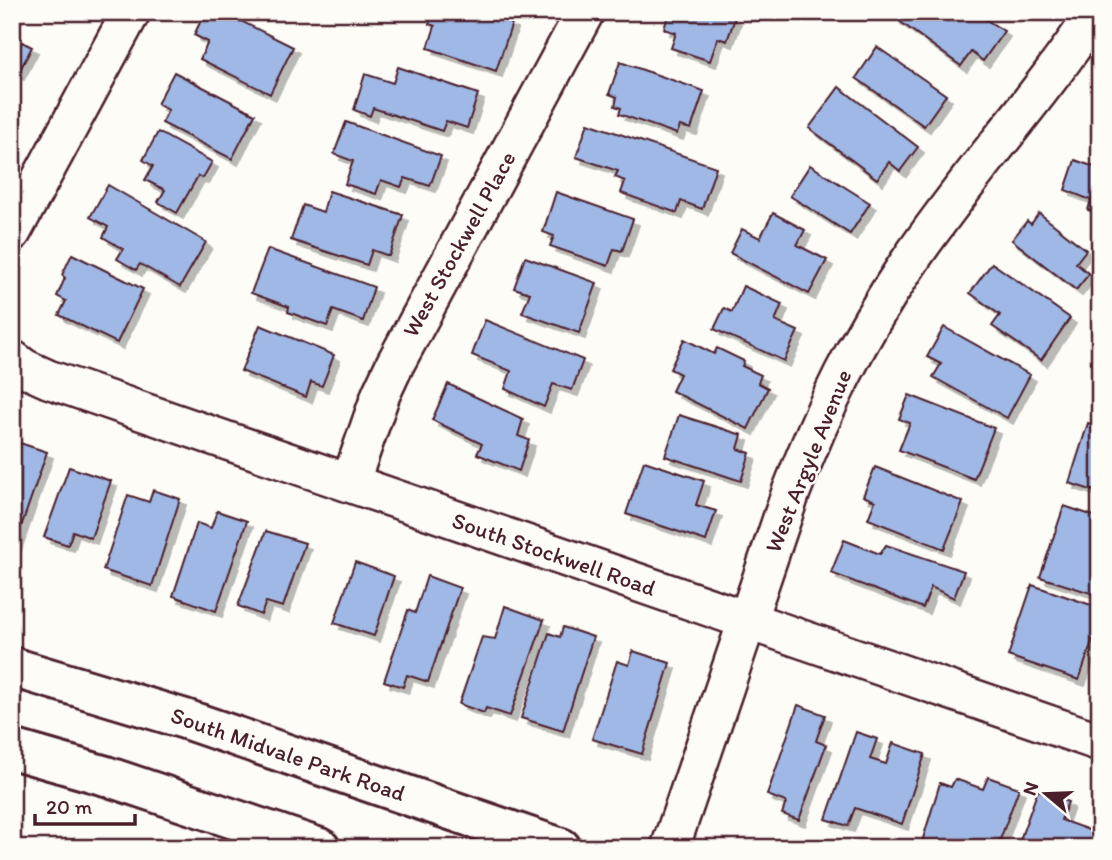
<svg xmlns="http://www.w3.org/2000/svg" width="1112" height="860" viewBox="0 0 1112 860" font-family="Itim,sans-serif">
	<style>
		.building { fill: #9fb8e5; stroke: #4a1f2b; stroke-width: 2; filter: url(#shadow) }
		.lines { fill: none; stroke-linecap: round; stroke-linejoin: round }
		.minor-casing { stroke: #4a1f2b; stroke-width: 42 }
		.secondary-casing { stroke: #4a1f2b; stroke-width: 44 }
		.minor { stroke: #fdfcf7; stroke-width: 37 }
		.secondary { stroke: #fdfcf7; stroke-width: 38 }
		.labels { text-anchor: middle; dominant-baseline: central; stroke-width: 5; stroke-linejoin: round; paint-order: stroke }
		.street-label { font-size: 23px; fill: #4a1f2b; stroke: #fdfcf7 }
	</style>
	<defs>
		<filter id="shadow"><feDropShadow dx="6" dy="6" stdDeviation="0" flood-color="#0004"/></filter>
	</defs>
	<rect width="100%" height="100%" fill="#fdfcf7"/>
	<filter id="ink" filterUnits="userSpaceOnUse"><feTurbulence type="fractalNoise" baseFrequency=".0143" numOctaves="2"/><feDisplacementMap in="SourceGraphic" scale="14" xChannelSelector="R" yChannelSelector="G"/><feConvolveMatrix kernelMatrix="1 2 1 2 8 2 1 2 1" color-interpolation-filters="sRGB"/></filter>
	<g filter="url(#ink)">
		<g class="building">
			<polygon points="205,12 223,12 293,47 270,94 200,59 208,42 194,35"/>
			<polygon points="433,12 481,12 512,23 496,71 428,48 435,26 429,24"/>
			<polygon points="669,12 716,12 735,18 727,41 718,38 710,61 671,48 676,33 664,29"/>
			<polygon points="899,12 974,12 1004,31 983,61 971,52 961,66 895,18"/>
			<polygon points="12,37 32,47 18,74 12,71"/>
			<polygon points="877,47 946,95 924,126 856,78"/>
			<polygon points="620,62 704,91 691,129 680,126 677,134 619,114 621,108 615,106 617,97 609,94"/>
			<polygon points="398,67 478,94 467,128 446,121 442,131 373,108 370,116 354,110 365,74 393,83"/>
			<polygon points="174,72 255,114 232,159 162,123 168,110 157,104"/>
			<polygon points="839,87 918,147 900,171 889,162 877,179 809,128"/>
			<polygon points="346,122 441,156 430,186 405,178 401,187 381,180 376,194 345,184 353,161 334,154"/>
			<polygon points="588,123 716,167 702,209 681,201 677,213 621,193 625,181 615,177 618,171 576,157"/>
			<polygon points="158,132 212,162 203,178 198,176 177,213 158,202 165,190 145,180 153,166 143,160"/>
			<polygon points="1075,160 1100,169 1100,214 1088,210 1091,200 1065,190"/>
			<polygon points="810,165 870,203 850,234 790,196"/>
			<polygon points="108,185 206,242 180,287 140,264 136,270 117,259 123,249 103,237 108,227 90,217"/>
			<polygon points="329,191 403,215 389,256 372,250 367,265 291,240 303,205 323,212"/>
			<polygon points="556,192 633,219 622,251 614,249 608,266 550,246 554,236 543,232"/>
			<polygon points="773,213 805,230 797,245 827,260 809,294 730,253 742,229 760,238"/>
			<polygon points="1039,213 1086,250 1076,263 1089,274 1076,290 1012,240 1027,221 1031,224"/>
			<polygon points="268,249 374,287 363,321 333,310 327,326 288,312 289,307 251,293"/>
			<polygon points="72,254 143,289 117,343 59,315 66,301 57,296 65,278 62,275"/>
			<polygon points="525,257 597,283 579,333 522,313 530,293 514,288"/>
			<polygon points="992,263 1070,318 1041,360 992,326 1000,315 970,293"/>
			<polygon points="743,286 782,304 775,321 798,331 784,361 714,329 724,308 732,312"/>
			<polygon points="485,320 583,360 572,390 553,384 544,407 505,389 511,371 472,355"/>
			<polygon points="260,325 334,355 322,386 311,382 306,397 241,371"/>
			<polygon points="944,327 1030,375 1007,418 933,377 941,364 927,357"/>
			<polygon points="684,339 714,354 717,348 744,361 742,366 761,375 758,383 768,388 748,429 672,391 680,374 670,369"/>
			<polygon points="448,384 523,419 518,436 529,440 519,471 477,454 482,444 432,420"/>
			<polygon points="909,395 994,428 974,479 899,450 910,423 899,419"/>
			<polygon points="679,415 742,435 738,449 750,453 741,481 665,456"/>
			<polygon points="1088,423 1100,427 1100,493 1069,483"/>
			<polygon points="20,443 47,452 13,550 12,466"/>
			<polygon points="644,461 704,481 696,505 716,511 706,541 626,514"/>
			<polygon points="69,467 111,481 91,538 73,531 68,545 44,537"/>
			<polygon points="875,467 963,502 944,549 868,519 875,501 863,496"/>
			<polygon points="153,490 180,499 152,586 103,570 128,495 149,502"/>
			<polygon points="1064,506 1100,518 1100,596 1040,577"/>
			<polygon points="217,511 247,521 216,611 173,596 197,523 211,528"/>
			<polygon points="266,531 305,543 283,607 266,602 261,615 238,606"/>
			<polygon points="844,540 880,554 886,545 964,571 954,598 931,587 923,608 831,573"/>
			<polygon points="355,562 394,576 374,636 334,623"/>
			<polygon points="427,576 460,588 428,682 407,675 403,687 384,681 408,610 415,613"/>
			<polygon points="1032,585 1100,608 1100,641 1093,639 1079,680 1008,656"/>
			<polygon points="505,606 544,620 510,716 486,708 484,713 459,704 482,637 495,639"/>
			<polygon points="563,627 593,637 563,731 521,718 549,633 560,637"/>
			<polygon points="633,651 670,663 642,754 592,739 617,661 629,665"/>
			<polygon points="798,705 825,715 816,741 826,745 799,820 782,814 786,802 767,795"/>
			<polygon points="856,732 877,739 870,759 886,764 893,743 925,754 902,824 855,808 848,826 826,819"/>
			<polygon points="988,777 1019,788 997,848 937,848 922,842 940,783 951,787 955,779 983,789"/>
			<polygon points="1038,790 1068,802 1061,820 1100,834 1100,848 1017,848"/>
		</g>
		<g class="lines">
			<g class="minor-casing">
				<g id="minor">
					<polyline points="12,232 131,12"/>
					<polyline points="12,359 24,368 48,379 1100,742"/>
					<polyline points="350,483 381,394 395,364 585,12"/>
					<path d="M670 848 791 492C823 409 857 339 907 265 966 177 1038 100 1096 12"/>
				</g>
			</g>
			<g class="secondary-casing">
				<g id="secondary">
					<polyline points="12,667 185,719 561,848"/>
					<polyline points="12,749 106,776 320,848"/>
				</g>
			</g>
			<use href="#minor" class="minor"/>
			<use href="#secondary" class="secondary"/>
		</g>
	</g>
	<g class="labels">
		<g class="street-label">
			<text transform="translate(459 244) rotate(-61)">West Stockwell Place</text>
			<text transform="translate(808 461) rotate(-68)">West Argyle Avenue</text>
			<text transform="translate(554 554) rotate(19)">South Stockwell Road</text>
			<text transform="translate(288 754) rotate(19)">South Midvale Park Road</text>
		</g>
	</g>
	<rect width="1112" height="860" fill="none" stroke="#fdfcf7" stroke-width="42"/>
	<rect x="21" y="21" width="1070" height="818" fill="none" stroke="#4a1f2b" stroke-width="2.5" filter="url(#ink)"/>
	<g transform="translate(1046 794) rotate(289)" stroke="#fdfcf7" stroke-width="5" paint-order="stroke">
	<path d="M0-5L12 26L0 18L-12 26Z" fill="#4a1f2b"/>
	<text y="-10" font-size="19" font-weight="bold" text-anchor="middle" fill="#4a1f2b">N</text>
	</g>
	<path d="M35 814v10h100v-10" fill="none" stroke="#4a1f2b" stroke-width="3.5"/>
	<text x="46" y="814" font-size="21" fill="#4a1f2b" stroke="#fdfcf7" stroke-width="5" paint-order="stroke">20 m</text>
</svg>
